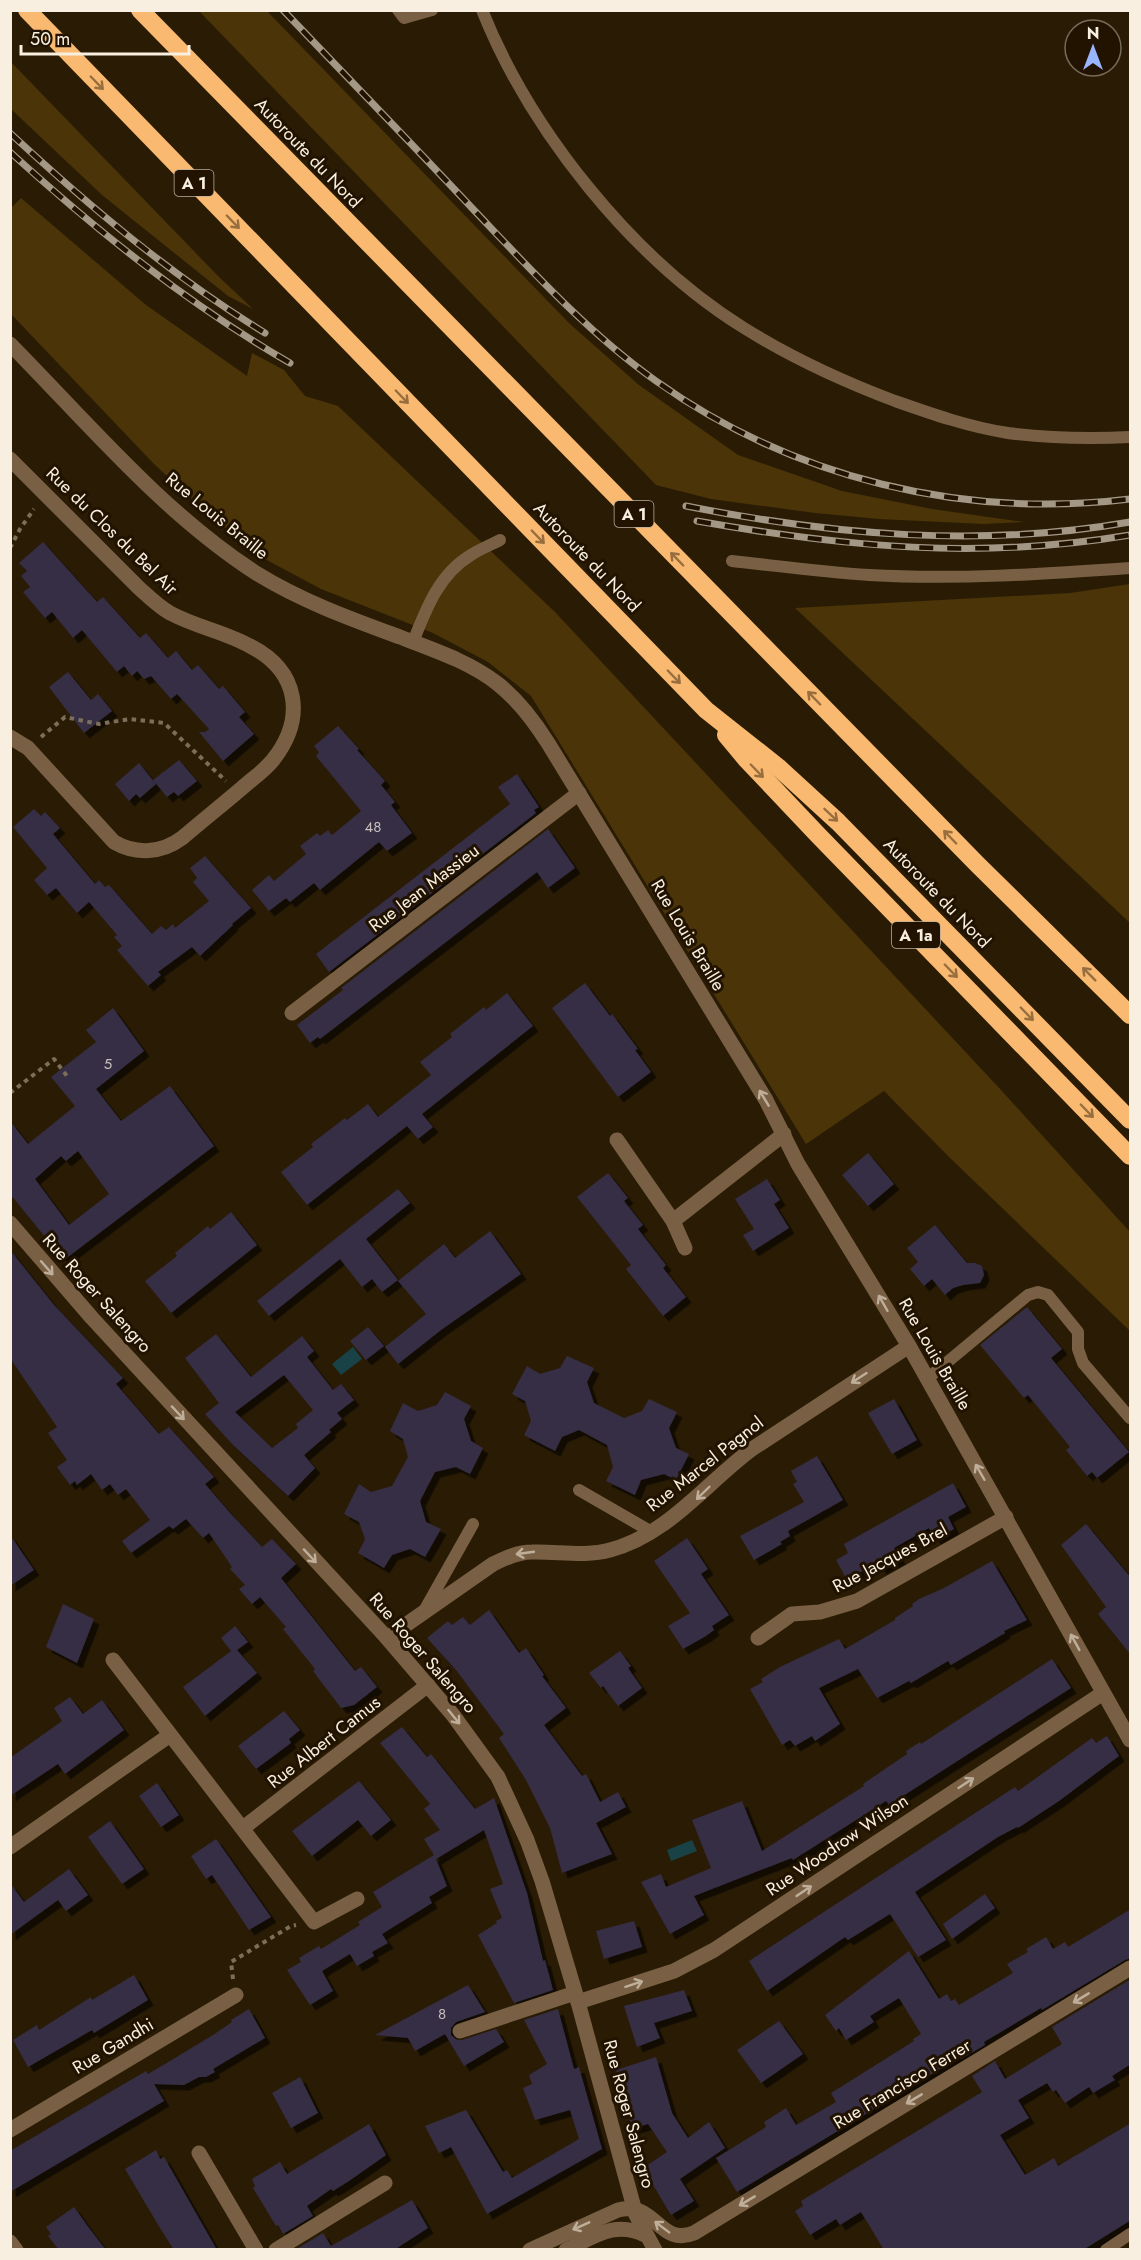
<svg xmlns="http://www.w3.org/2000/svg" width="1141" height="2260" viewBox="0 0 1141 2260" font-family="Jost,sans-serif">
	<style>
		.green { fill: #4a3408 }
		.water { fill: #194246 }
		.building { fill: #352d45; fill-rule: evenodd; filter: url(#shadow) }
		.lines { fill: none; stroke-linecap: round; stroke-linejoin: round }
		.path { stroke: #7b6f5b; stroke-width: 4; stroke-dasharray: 4.5 4.5; stroke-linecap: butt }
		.service { stroke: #796044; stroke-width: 12 }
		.pedestrian { stroke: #796044; stroke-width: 15 }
		.minor { stroke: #796044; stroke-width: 15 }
		.tertiary { stroke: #796044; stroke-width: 15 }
		.motorway { stroke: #f9b971; stroke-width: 18 }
		.rail-casing { stroke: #a39885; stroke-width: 7 }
		.rail { stroke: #211300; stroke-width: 4.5; stroke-dasharray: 14; stroke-linecap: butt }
		.oneway { stroke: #986e3e }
		.oneway2 { stroke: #bfaf9a }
		.labels { text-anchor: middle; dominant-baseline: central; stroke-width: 6; stroke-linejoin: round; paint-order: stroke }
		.number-label { font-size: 15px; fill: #c7beb9 }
		.shield { fill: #211300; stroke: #b8ad9d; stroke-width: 1.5 }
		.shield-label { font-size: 16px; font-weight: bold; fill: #f8efe0 }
		.street-label { font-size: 18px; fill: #f8efe0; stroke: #211300 }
	</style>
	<defs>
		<filter id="shadow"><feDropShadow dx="5.5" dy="5.5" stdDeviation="0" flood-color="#0009"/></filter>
	</defs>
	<rect width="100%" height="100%" fill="#2a1c04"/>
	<g class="green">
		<polygon points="199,11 267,11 570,324 639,385 738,455 842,491 932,509 1024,522 984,524 879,519 815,513 711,499 656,485"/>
		<polygon points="10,61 218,276 253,309 228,296 102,195 11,109"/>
		<polygon points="21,198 146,305 247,376 252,353 284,370 305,396 338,406 555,612 1001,1090 1130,1232 1130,1331 949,1157 884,1091 806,1144 531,696 488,662 433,633 321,589 263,558 209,515 154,464 11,314 10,209"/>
		<polygon points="1130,584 1130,923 795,608 1070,593"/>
	</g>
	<g class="water">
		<polygon points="353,1347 362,1359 341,1375 332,1364"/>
		<polygon points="692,1840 697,1851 671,1861 667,1850"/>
	</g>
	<g class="building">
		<polygon points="43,542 97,602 103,597 140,638 146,633 168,658 176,651 192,670 198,665 219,689 223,686 245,712 239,717 254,734 223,761 199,732 205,732 209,729 177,694 171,699 151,676 144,679 137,671 132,676 124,666 117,672 82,630 73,638 52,612 45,618 23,592 30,587 21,576 27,571 19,563"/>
		<polygon points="68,672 91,700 98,694 112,711 84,733 49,687"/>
		<polygon points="338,726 359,749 357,750 385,781 381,785 395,802 391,805 412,833 387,851 379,842 320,890 314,883 290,902 286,898 269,911 252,890 269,875 274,881 306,854 300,846 317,833 320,836 328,830 332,835 361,811 316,756 319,752 314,746"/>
		<polygon points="179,760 197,781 178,796 174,792 167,797 153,780"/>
		<polygon points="139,763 156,784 140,798 136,794 129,801 115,784"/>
		<polygon points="517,774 539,807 534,810 536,813 329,972 316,954 510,804 498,787"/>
		<polygon points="34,809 41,816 45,812 60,828 53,834 95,884 99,880 105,887 109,885 152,934 161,926 166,930 173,924 175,928 209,901 193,882 197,878 190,868 205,856 251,908 232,924 233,925 200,956 192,947 158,972 161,975 148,986 117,950 122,946 114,937 117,935 89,902 77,913 56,888 47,895 34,880 47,868 13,827"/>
		<polygon points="548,829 575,868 548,888 537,872 320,1039 318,1037 310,1043 297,1025 343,990 341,988"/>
		<polygon points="585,983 610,1016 612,1014 638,1049 635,1050 651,1072 618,1097 552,1008"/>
		<polygon points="507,993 533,1026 422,1114 433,1127 418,1139 407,1126 307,1205 281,1172 313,1147 311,1144 345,1118 347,1120 368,1104 378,1117 431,1075 420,1062 452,1037 450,1034 470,1018 484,1007 486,1010"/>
		<path d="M113 1008 144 1051 96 1089 121 1121 170 1086 214 1146 64 1260 10 1194V1121L28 1144 75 1106 51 1077 96 1042 86 1030ZM78 1151 109 1194 69 1225 35 1179 61 1156 66 1161Z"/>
		<polygon points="868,1153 894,1184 868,1206 842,1175"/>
		<polygon points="608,1173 628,1198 624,1201 643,1225 638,1229 666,1265 663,1268 686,1297 663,1316 626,1269 631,1265 577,1197"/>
		<polygon points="767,1179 780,1200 774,1204 789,1228 753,1251 743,1235 754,1229 735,1199"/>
		<polygon points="398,1189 410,1203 366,1239 398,1280 382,1292 372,1279 362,1287 340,1259 269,1316 257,1301"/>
		<polygon points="231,1212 257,1245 171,1313 145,1281 177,1256 175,1253 208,1226 210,1229"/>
		<polygon points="935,1225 967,1263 975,1263 982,1266 984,1275 980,1283 963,1285 953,1288 945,1295 932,1279 924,1286 910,1269 918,1262 907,1248"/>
		<polygon points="490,1231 521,1274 441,1330 398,1364 385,1347 426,1314 398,1281 444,1244 455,1258"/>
		<polygon points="10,1250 54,1305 123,1378 116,1384 159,1434 169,1427 214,1477 205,1484 231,1514 262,1547 272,1539 296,1564 281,1578 355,1671 361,1667 377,1687 354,1705 341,1708 313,1671 315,1669 283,1629 286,1627 260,1597 252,1604 239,1589 245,1585 230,1569 232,1567 209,1533 203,1538 186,1519 173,1529 169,1526 131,1553 122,1541 150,1520 126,1489 118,1495 110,1484 102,1490 91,1474 77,1485 75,1481 70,1485 57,1467 67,1460 48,1433 57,1427 10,1358"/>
		<polygon points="1027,1307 1062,1349 1051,1358 1129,1452 1097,1478 1092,1472 1087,1476 1066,1450 1070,1447 1028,1395 1024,1398 980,1345"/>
		<polygon points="368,1327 384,1346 366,1360 350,1341"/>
		<path d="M216 1334 251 1377 302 1336 314 1351 307 1357 333 1390 341 1384 354 1400 337 1413 342 1419 329 1430 331 1432 304 1455 315 1468 288 1496 233 1445 205 1414 219 1403 185 1358ZM284 1375 313 1410 296 1424 298 1428 272 1448 235 1412Z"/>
		<polygon points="567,1356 594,1368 587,1382 594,1403 624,1418 642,1411 649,1399 677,1412 669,1428 676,1448 689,1454 676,1480 664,1474 641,1480 635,1495 606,1481 613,1467 607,1445 579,1430 562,1437 555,1451 524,1435 531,1421 525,1401 512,1394 527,1366 540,1374 560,1368"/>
		<polygon points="445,1392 471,1406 464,1419 471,1441 483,1448 470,1474 456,1467 435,1472 420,1501 426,1522 441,1529 425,1557 410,1549 392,1555 384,1568 358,1553 365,1539 359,1522 344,1514 359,1484 371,1492 392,1486 408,1457 403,1439 390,1431 403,1403 418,1411 437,1405"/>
		<polygon points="894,1399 917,1440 892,1454 868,1413"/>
		<polygon points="817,1456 843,1500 788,1531 790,1536 780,1542 782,1544 754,1560 740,1536 804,1502 793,1484 797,1482 791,1471"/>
		<polygon points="953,1483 966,1507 948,1517 954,1529 935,1539 929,1528 894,1548 900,1559 881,1569 877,1563 847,1580 836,1560 848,1553 844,1544"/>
		<polygon points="1086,1524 1131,1578 1131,1655 1098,1614 1106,1607 1061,1545"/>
		<polygon points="10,1535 34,1570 10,1586"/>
		<polygon points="687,1538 708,1569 701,1574 729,1615 712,1626 714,1630 706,1636 683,1649 668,1626 690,1613 654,1561"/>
		<polygon points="992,1561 1027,1620 1004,1631 1005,1633 951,1665 948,1661 911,1683 909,1681 877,1698 858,1669 819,1688 840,1724 815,1741 812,1736 795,1746 790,1740 782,1745 750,1689 763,1682 761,1679 780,1667 839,1639 845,1649 895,1620 895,1618 913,1606 912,1604 919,1599 944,1588"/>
		<polygon points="63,1604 94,1619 77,1663 46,1647"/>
		<polygon points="489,1610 519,1653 526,1648 544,1675 542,1676 566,1708 544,1725 582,1776 586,1774 600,1802 618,1792 626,1807 596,1823 612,1854 562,1873 550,1828 526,1780 499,1738 504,1734 456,1670 427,1638 448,1621 452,1625 463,1617 470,1625"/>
		<polygon points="235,1626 248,1642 237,1650 257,1673 205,1716 183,1687 231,1651 221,1638"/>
		<polygon points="620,1651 631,1666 628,1668 642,1688 618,1706 603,1686 601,1688 589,1673"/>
		<polygon points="1052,1659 1071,1688 889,1805 886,1801 793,1860 792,1858 694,1896 704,1915 670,1934 641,1882 661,1874 666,1887 711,1868 692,1820 742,1801 762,1851 864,1786 863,1784 907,1754 906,1751 920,1742 921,1744"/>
		<polygon points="70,1697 83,1714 102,1700 124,1730 65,1774 58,1764 10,1796 10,1758 62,1721 54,1708"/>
		<polygon points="284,1711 300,1730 289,1739 291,1743 256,1769 238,1746"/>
		<polygon points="402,1727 427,1757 431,1754 475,1809 494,1798 527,1893 543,1961 545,1960 553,1990 514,2003 478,1935 497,1923 496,1921 502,1918 490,1889 503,1884 484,1830 436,1859 447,1886 429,1897 432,1903 382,1934 388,1943 372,1952 374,1956 357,1966 350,1954 322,1971 333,1991 310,2005 287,1970 301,1962 299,1958 319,1946 321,1949 360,1925 358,1922 382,1907 373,1892 434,1855 424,1839 440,1830 424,1809 430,1804 380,1743"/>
		<polygon points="1107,1736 1119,1756 1059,1801 1018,1828 1017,1827 998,1837 915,1892 946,1940 918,1957 890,1914 848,1940 845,1937 767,1991 749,1961 1015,1787 1018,1791 1092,1738 1096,1743"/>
		<polygon points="359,1781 391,1820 371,1836 358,1820 312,1856 292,1831"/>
		<polygon points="157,1783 179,1815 161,1827 139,1796"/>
		<polygon points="110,1821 144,1869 122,1884 88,1837"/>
		<polygon points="216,1839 271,1917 249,1930 212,1875 206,1879 191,1856"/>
		<polygon points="69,1869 88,1895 66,1911 58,1900 10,1935 10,1883 24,1902"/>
		<polygon points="985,1894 995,1908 952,1939 943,1924"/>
		<polygon points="1131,1909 1131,1958 1125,1960 1042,2010 1041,2008 984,2042 985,2045 961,2059 960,2057 737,2192 716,2158 766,2127 764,2122 786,2108 796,2125 836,2102 831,2093 914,2041 913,2039 921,2034 899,1998 870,2016 874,2022 846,2040 839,2028 836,2031 825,2015 909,1951 939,1999 947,1994 951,2001 955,1999 959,2005 1013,1973 1007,1964 1028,1952 1026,1949 1046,1937 1053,1949 1065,1942 1068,1947"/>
		<polygon points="634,1921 642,1947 604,1959 596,1931"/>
		<polygon points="134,1975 148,2000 94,2033 92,2030 28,2067 13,2040 37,2025 39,2030 91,1997 92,2000"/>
		<polygon points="1131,1979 1131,2064 1112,2076 1115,2080 1093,2093 1089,2087 1065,2103 1056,2090 1053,2092 1047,2083 1018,2100 1029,2118 1000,2135 1025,2175 1054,2158 1058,2166 1131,2123 1131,2220 1083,2250 884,2250 861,2212 840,2225 836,2219 810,2235 795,2211 803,2206 801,2201 982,2092 972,2076 995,2061 1005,2079 1062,2044 1052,2027"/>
		<polygon points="468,1985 485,2012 456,2022 451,2028 451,2035 457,2040 462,2040 496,2029 504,2042 464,2066 445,2034 415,2051 408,2038 375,2035"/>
		<polygon points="684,1990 692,2011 654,2023 660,2038 637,2047 624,2006"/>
		<polygon points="249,2009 265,2038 213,2069 215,2072 206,2077 199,2077 184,2085 154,2084 164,2101 10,2192 10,2151 146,2071 148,2074 175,2058 213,2035 232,2022 231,2020"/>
		<polygon points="558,2009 574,2069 579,2067 602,2149 487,2214 451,2147 439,2153 425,2126 466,2110 503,2172 507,2170 512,2178 579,2139 570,2110 535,2120 523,2088 532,2084 529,2075 547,2064 524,2020"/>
		<polygon points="779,2021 803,2054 761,2083 737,2050"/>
		<polygon points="656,2057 672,2113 688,2138 709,2122 725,2148 680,2179 694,2201 671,2215 643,2168 667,2152 648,2124 632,2129 616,2070"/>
		<polygon points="300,2077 318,2113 291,2128 272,2093"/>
		<polygon points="369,2124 386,2155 349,2181 333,2191 331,2189 307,2206 313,2216 283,2234 278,2225 276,2226 253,2188 255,2186 252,2179 280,2162 287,2174"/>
		<polygon points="156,2150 160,2159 164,2157 217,2250 174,2250 160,2228 125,2169"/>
		<polygon points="412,2200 428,2228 394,2250 295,2250 323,2233 331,2246"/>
		<polygon points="74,2207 89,2228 106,2250 59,2250 48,2236 51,2234 46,2227"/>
	</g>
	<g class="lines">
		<g class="path">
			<polyline points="10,548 20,529 34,509"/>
			<polyline points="41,737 65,717 99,724 130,719 164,723 226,781"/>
			<polyline points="10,1093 54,1059 67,1076"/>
			<polyline points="233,1979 231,1962 291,1926 296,1925"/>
		</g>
		<g class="service">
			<polyline points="398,10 404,18 432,10"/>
			<path d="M482 10C531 132 633 259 744 328 792 358 842 381 895 401 932 414 969 427 1008 433 1048 438 1090 439 1130 437"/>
			<path d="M732 561C778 566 823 572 869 575 956 580 1044 574 1130 568"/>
			<path d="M413 642C426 609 439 574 471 555 480 549 491 545 500 540"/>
			<polyline points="927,1379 1028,1295 1038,1292 1048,1295 1078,1332 1078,1349 1083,1363 1130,1418"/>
			<polyline points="579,1490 650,1531"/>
			<polyline points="424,1611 473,1524"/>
			<polyline points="1106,2250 1130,2234"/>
		</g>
		<polyline class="pedestrian" points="460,2031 575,1993"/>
		<g class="minor">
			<path d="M10 344C87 422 163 513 256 573 301 601 351 619 400 637 434 650 470 662 498 684 518 700 534 721 548 743L766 1100 798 1164 909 1346 1130 1740"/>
			<path d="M10 459 138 587C148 596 158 606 170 613 196 627 225 632 250 646 299 671 306 718 273 760 264 771 252 779 242 788 222 805 202 821 182 838 162 853 136 855 114 842L28 748 10 737"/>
			<polyline points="292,1013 579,793"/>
			<polyline points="617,1140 673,1221 685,1248"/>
			<polyline points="673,1221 784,1134"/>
			<path d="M387 1638 493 1564C505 1558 518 1552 532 1552 557 1551 585 1557 610 1550 668 1535 706 1483 752 1449L909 1346"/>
			<polyline points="758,1638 792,1614 820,1612 857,1601 1006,1517"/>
			<polyline points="113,1660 314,1922 357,1899"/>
			<polyline points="243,1828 428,1685"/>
			<polyline points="10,1847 170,1735"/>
			<polyline points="578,2002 674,1971 714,1950 1103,1693"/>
			<polyline points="10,2130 236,1995"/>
			<polyline points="199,2153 256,2250"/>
			<polyline points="10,2242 16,2250"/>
			<polyline points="276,2250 385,2183"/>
		</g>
		<g class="tertiary">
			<polyline points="10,1223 92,1318 387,1638 453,1715 498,1777 527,1840 542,1881 578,2002 636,2215 655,2250"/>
			<path d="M530 2250 618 2210C656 2201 659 2247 694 2233L1130 1968"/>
			<path d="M566 2250C594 2237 615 2220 645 2235"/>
		</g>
		<g class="motorway">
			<polyline points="27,10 706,710 778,767 838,822 1130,1120"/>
			<polyline points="140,10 978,865 1130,1015"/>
			<polyline points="726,735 746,759 818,835 1130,1156"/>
		</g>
		<g class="rail-casing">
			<g id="rail">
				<path d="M283 10C346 76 410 142 472 208 530 269 587 332 656 381 794 479 963 519 1130 499"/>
				<path d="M10 133C90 207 172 276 265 333"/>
				<path d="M10 152C97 231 188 304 290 363"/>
				<path d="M686 506C833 535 982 548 1130 522"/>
				<path d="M697 521C845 547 980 560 1130 535"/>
			</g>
		</g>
		<use href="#rail" class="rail"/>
	</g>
	<defs><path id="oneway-shaft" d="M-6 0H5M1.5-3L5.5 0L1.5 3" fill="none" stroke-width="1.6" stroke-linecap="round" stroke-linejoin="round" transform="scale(1.5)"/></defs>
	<g class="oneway">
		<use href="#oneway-shaft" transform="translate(97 83) rotate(46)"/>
		<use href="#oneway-shaft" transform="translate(233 222) rotate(46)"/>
		<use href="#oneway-shaft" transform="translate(402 397) rotate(46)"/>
		<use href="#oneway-shaft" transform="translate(538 537) rotate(46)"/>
		<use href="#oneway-shaft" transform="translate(677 559) rotate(-134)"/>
		<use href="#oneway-shaft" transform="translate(674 677) rotate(46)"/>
		<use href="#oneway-shaft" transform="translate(814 698) rotate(-134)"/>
		<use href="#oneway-shaft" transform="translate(757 771) rotate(46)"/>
		<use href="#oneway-shaft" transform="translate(831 815) rotate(43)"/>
		<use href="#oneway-shaft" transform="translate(950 837) rotate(-134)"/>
		<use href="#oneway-shaft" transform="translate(951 971) rotate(46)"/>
		<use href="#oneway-shaft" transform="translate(1089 974) rotate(-135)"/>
		<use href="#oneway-shaft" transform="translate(1027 1014) rotate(46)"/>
		<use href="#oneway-shaft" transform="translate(1087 1111) rotate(46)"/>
	</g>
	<g class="oneway2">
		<use href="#oneway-shaft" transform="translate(764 1098) rotate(-121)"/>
		<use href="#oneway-shaft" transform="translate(47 1268) rotate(49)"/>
		<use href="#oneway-shaft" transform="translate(883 1303) rotate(-120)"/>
		<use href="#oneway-shaft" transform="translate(859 1378) rotate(147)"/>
		<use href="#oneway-shaft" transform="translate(178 1413) rotate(47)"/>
		<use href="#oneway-shaft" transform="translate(980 1472) rotate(-120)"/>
		<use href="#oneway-shaft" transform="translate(703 1493) rotate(136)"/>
		<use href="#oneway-shaft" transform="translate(525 1553) rotate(172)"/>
		<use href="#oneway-shaft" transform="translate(310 1556) rotate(47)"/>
		<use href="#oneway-shaft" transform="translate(1075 1642) rotate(-119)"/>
		<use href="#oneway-shaft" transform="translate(454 1717) rotate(51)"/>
		<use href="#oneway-shaft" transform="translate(966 1783) rotate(-33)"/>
		<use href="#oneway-shaft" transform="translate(804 1891) rotate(-34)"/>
		<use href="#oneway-shaft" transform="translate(634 1984) rotate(-18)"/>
		<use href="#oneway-shaft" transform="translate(1081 1998) rotate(149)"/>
		<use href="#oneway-shaft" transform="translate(914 2099) rotate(149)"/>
		<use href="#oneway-shaft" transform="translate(747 2201) rotate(149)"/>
		<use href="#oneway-shaft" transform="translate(581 2226) rotate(156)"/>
		<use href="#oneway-shaft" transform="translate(662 2227) rotate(-143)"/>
	</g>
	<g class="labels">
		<g class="number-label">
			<text x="373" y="827">48</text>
			<text x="108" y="1064">5</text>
			<text x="442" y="2014">8</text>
		</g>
		<g class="shield">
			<rect x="174.5" y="170" width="39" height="26" rx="4.5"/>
			<rect x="614.5" y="501" width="39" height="26" rx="4.5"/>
			<rect x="892" y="922" width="48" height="26" rx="4.5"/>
		</g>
		<g class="shield-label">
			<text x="194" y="183">A 1</text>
			<text x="634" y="514">A 1</text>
			<text x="916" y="935">A 1a</text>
		</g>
		<g class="street-label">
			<text transform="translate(308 153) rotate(46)">Autoroute du Nord</text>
			<text transform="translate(217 516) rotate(39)">Rue Louis Braille</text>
			<text transform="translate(112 531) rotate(44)">Rue du Clos du Bel Air</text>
			<text transform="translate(587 557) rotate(46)">Autoroute du Nord</text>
			<text transform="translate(424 888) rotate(-37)">Rue Jean Massieu</text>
			<text transform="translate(937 893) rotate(46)">Autoroute du Nord</text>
			<text transform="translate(688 935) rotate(59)">Rue Louis Braille</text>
			<text transform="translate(97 1293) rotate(48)">Rue Roger Salengro</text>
			<text transform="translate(935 1354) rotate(60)">Rue Louis Braille</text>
			<text transform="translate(705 1464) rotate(-38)">Rue Marcel Pagnol</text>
			<text transform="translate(890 1558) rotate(-28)">Rue Jacques Brel</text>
			<text transform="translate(423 1653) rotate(49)">Rue Roger Salengro</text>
			<text transform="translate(324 1742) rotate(-38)">Rue Albert Camus</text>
			<text transform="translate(837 1845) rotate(-34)">Rue Woodrow Wilson</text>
			<text transform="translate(113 2046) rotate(-31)">Rue Gandhi</text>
			<text transform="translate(902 2084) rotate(-31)">Rue Francisco Ferrer</text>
			<text transform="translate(629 2114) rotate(75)">Rue Roger Salengro</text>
		</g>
	</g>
	<rect width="1141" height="2260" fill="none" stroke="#f8efe0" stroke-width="24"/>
	<g transform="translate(1093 48)"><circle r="28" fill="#211300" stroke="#776b5a" stroke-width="1.5"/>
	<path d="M0-4.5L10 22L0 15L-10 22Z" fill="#99b5fd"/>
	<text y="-9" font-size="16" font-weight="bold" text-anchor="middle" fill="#f8efe0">N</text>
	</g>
	<path d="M21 45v9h168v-9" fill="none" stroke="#f8efe0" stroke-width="3"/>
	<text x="30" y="45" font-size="18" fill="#f8efe0" stroke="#211300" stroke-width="4.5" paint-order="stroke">50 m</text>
</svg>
